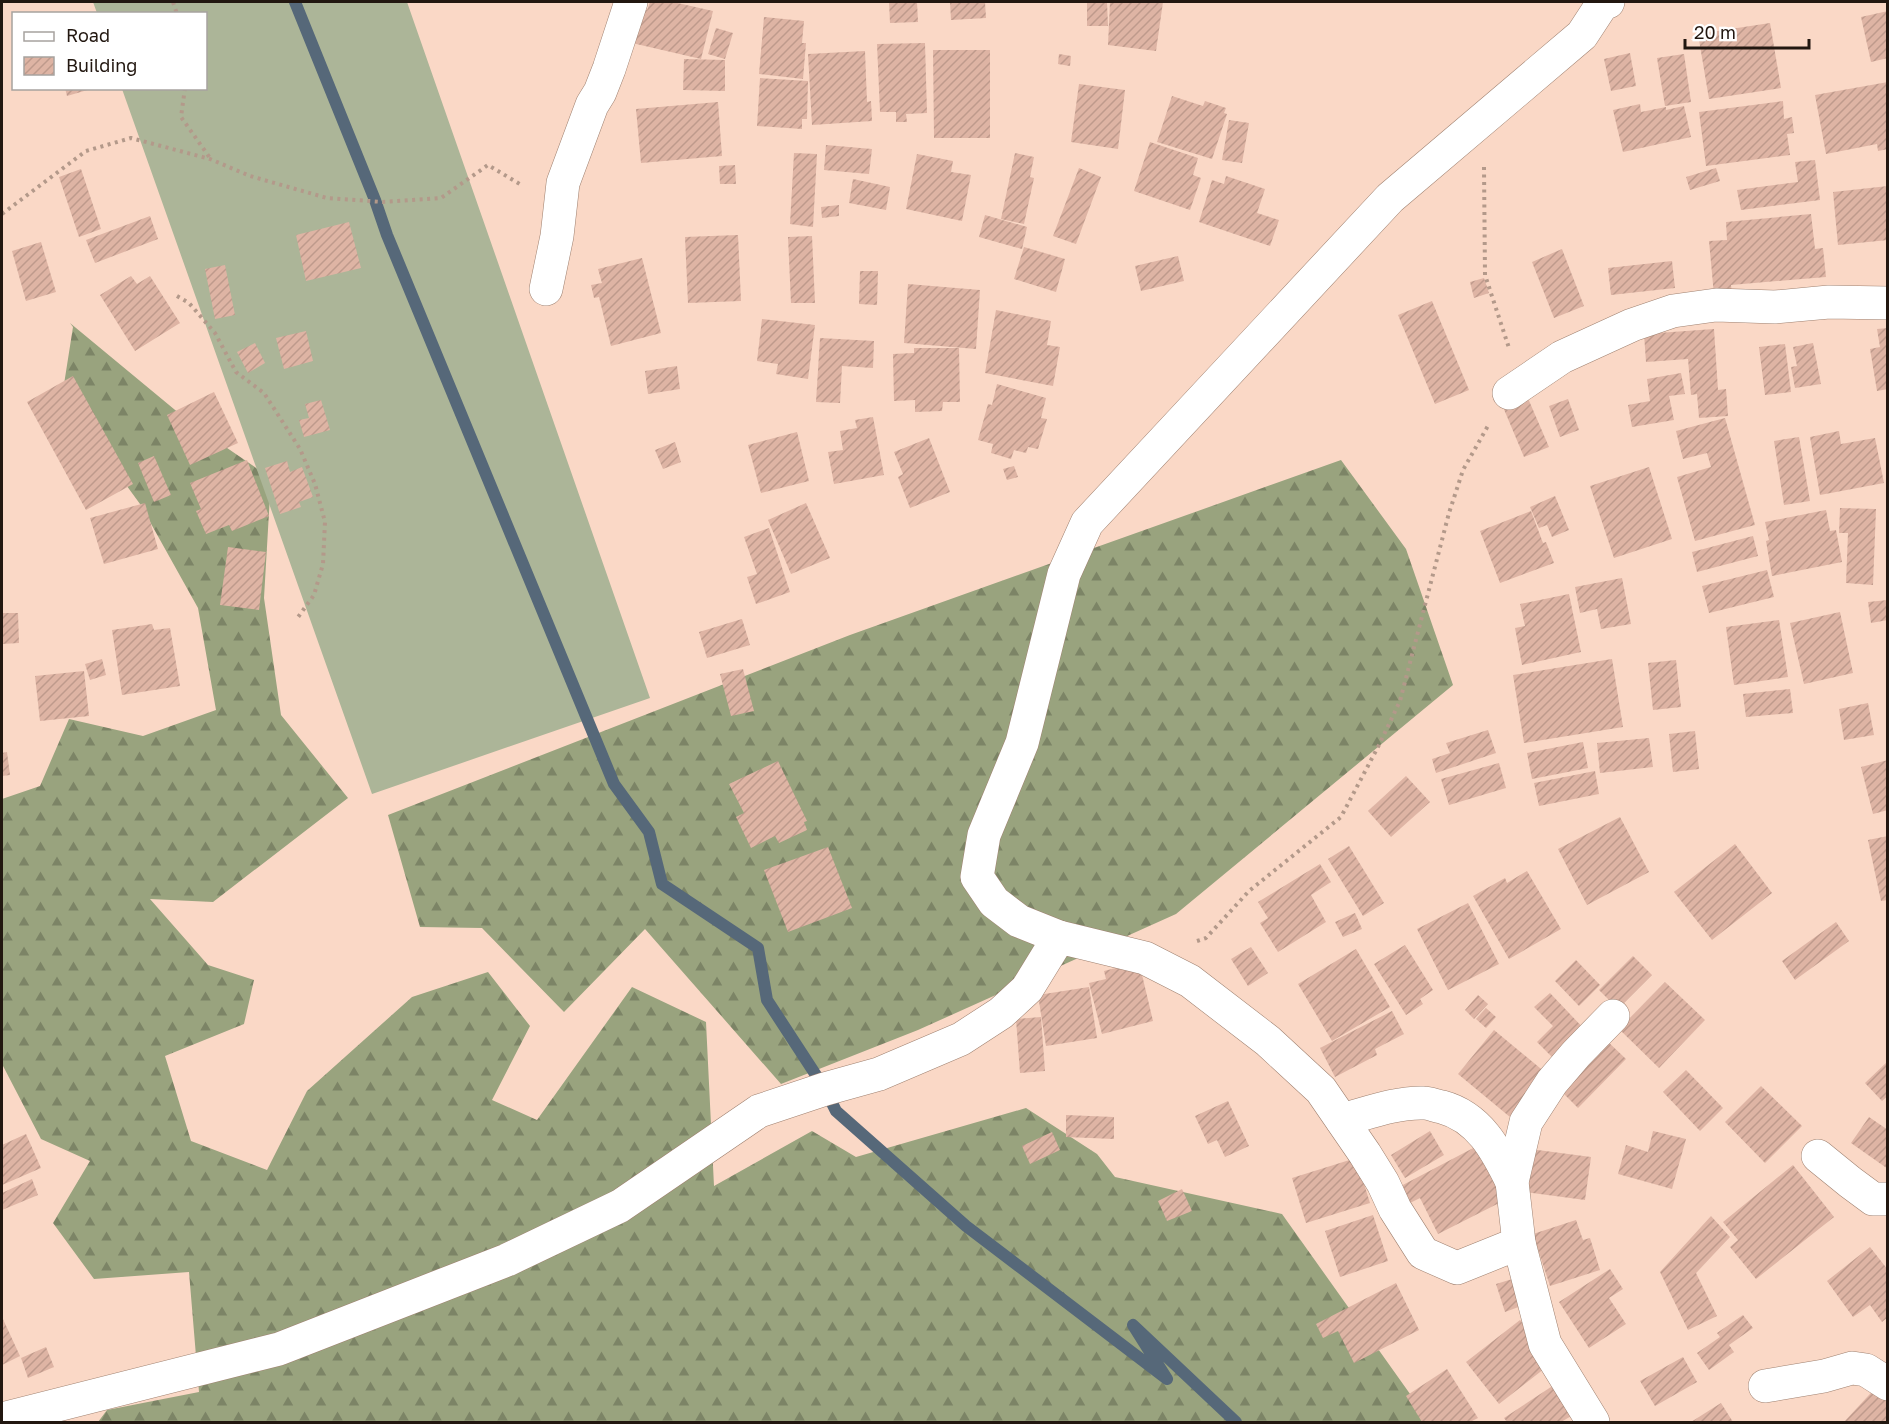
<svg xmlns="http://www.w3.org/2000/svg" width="1889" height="1424" viewBox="0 0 1889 1424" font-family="'Golos Text',sans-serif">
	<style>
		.forest { fill: url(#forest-firs) }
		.garden { fill: #acb598 }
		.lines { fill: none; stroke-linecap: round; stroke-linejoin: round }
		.stream { stroke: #566879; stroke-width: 12 }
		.building { fill: url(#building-hatch) }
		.minor-casing { stroke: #9f8170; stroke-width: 34 }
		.path { stroke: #b3998a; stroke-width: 4; stroke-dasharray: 3 4.5; stroke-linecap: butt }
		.minor { stroke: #fff; stroke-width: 33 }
	</style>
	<defs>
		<pattern id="forest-firs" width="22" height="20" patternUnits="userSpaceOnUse" patternTransform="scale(1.5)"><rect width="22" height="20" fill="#99a37e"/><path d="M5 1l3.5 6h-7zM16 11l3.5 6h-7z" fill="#7c8466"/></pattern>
		<pattern id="building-hatch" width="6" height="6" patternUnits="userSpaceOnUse" patternTransform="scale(1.5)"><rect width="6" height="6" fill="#deb4a4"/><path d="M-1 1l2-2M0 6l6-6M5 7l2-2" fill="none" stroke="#be9a8c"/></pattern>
	</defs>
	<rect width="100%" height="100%" fill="#fad8c6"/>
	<g class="forest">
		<polygon points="70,323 192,424 271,478 264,598 281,715 348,798 213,902 150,899 208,965 254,980 244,1024 165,1056 191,1141 267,1170 307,1091 412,997 488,972 530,1026 492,1100 537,1120 632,987 706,1022 714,1186 812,1131 856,1157 1026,1108 1097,1154 1115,1177 1282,1214 1430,1422 98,1422 107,1410 199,1392 189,1272 94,1279 53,1223 90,1161 41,1139 2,1064 2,799 40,786 69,719 143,736 216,710 198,608 140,504 62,397 73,327"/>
		<polygon points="1341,460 1406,549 1453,685 1176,914 918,1030 781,1084 645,929 564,1012 482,928 420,927 388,815 850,635"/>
	</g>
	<polygon class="garden" points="93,2 407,2 650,698 372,794 122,89 206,88 206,14 97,13"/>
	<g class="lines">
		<polyline class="stream" points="295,2 375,200 387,235 614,784 649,832 662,884 758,948 767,1000 825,1089 836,1111 966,1226 1167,1379 1133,1325 1236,1422"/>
	</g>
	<g class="building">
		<polygon points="650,2 673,2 713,11 701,59 632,43 640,9 647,10"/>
		<polygon points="889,2 917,2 918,22 890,23"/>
		<polygon points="950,2 985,2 986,18 951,20"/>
		<polygon points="1087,2 1107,2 1108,26 1087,26"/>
		<polygon points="1110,2 1163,2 1156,51 1108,45"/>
		<polygon points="1888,11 1888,58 1871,62 1861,17"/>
		<polygon points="764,17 804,21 802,43 806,43 803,79 759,74"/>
		<polygon points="1770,23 1781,88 1709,99 1698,34"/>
		<polygon points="716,28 733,33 725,59 708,54"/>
		<polygon points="925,43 927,113 906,114 907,122 896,122 896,112 880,112 877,44"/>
		<polygon points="933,50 990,50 990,138 934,138"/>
		<polygon points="865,51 867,102 871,101 872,121 812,125 808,54"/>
		<polygon points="1630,53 1636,86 1611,91 1604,59"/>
		<polygon points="1059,54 1071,56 1070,66 1058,64"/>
		<polygon points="1684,54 1691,102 1665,106 1657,58"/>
		<polygon points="684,59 725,60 725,91 683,90"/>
		<polygon points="760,78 808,81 807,119 802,119 802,129 757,126"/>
		<polygon points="1888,82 1888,149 1878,151 1877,144 1826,154 1815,95"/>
		<polygon points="1079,84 1125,90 1118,149 1071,142"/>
		<polygon points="65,88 91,88 91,89 67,96"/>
		<polygon points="1172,96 1203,106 1205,101 1226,108 1224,113 1227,114 1212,159 1157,142"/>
		<polygon points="1783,101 1784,119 1792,117 1794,133 1787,134 1790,155 1706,166 1699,112"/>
		<polygon points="718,102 722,156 641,163 636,109"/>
		<polygon points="1640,104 1641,112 1666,107 1666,110 1684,106 1691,137 1623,152 1613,110"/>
		<polygon points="1229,120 1249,123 1242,163 1222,160"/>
		<polygon points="1150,142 1198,158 1193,175 1201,178 1190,210 1134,191"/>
		<polygon points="826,145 872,149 869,174 824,170"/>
		<polygon points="794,153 817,154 813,227 790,224"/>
		<polygon points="1015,153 1034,157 1030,177 1034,178 1024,224 1001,219"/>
		<polygon points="917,154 953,161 951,172 971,175 962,221 906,209"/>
		<polygon points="1815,160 1820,200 1741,210 1737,190 1798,182 1795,162"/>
		<polygon points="735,165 736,184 720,184 719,166"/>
		<polygon points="1079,168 1101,177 1076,244 1053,236"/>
		<polygon points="1716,168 1720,181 1690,190 1686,177"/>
		<polygon points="81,169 101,229 79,237 59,177"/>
		<polygon points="1226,176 1265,189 1257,213 1279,220 1270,246 1199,222 1212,180 1224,184"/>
		<polygon points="853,179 890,187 886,210 849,203"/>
		<polygon points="1888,186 1888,240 1838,245 1833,192"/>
		<polygon points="839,205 839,216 822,218 821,207"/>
		<polygon points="1811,214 1815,249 1823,248 1826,277 1731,285 1732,294 1714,295 1709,241 1727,240 1726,222"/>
		<polygon points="985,215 1027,227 1022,249 979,237"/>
		<polygon points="150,216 158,239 95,263 86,240"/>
		<polygon points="349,222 361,268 306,281 296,235"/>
		<polygon points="738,235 741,301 688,303 685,237"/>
		<polygon points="812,236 815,303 791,303 788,237"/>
		<polygon points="41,242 56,292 26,301 12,251"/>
		<polygon points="1024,247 1065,259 1056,292 1014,279"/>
		<polygon points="1562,249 1584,306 1554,318 1532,262"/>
		<polygon points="1178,256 1184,281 1141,291 1135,266"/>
		<polygon points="642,258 661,333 611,346 599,297 594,298 591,285 602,283 598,269"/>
		<polygon points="1672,261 1675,288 1611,295 1608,268"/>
		<polygon points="225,265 235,315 215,319 205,269"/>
		<polygon points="860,271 878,271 877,305 859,304"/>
		<polygon points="131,276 137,284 150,276 180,323 135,351 100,295"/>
		<polygon points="1484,278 1489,293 1474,298 1470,282"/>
		<polygon points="908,284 980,290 976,349 904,343"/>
		<polygon points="1432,301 1469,390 1435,404 1398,315"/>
		<polygon points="996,310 1051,321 1047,345 1060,347 1053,386 985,373"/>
		<polygon points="762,319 815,325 808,379 776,374 778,364 757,361"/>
		<polygon points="1888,328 1888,389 1877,391 1870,349 1880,347 1877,329"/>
		<polygon points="1714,329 1718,390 1726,389 1728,416 1699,418 1697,394 1691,395 1688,359 1646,362 1644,334"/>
		<polygon points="306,331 313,361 284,369 276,338"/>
		<polygon points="820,338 874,341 873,368 842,366 840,403 816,402"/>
		<polygon points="255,343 265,363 248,373 237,352"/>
		<polygon points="1813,343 1821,384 1795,388 1791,367 1797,366 1793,347"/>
		<polygon points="1785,344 1791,392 1765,395 1759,347"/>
		<polygon points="914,348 959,348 960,402 943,402 942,411 915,412 915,400 894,401 893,354 914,353"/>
		<polygon points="677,366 680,389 648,394 645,371"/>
		<polygon points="1681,373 1685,394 1669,396 1674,420 1632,427 1628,405 1650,401 1647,379"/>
		<polygon points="73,376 133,484 86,510 27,402"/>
		<polygon points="997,384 1046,398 1041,418 1047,419 1038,449 1028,447 1026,453 1014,450 1011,459 991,453 993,444 978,440 988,404 992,405"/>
		<polygon points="214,392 238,443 190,465 167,415"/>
		<polygon points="1527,396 1549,447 1524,457 1503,407"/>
		<polygon points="1568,399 1579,430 1560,437 1549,406"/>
		<polygon points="321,400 330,430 304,437 299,420 309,418 305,404"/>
		<polygon points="873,417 884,475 834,484 828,452 843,450 840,431 857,428 855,420"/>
		<polygon points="1725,418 1755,525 1695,541 1677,477 1711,467 1707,453 1683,459 1676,431"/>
		<polygon points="1839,431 1841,444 1875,438 1884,483 1820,495 1810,437"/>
		<polygon points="797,432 809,481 761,493 748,445"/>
		<polygon points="1799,437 1810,501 1784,505 1774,441"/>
		<polygon points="929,438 950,492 910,508 898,477 903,474 894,452"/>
		<polygon points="675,442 681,462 663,469 655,450"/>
		<polygon points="154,456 171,495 154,502 138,463"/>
		<polygon points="247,460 269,516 232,531 229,525 206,534 196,511 201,509 190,483"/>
		<polygon points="287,461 290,472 302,467 313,497 299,502 301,507 280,514 265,468"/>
		<polygon points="1014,466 1018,477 1007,480 1003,469"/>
		<polygon points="1649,467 1672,539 1614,558 1590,486"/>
		<polygon points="1555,496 1569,530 1552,537 1547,525 1539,528 1530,507"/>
		<polygon points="145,503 158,549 104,564 90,518"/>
		<polygon points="806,503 830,558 791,574 768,520"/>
		<polygon points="1840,508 1876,509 1873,585 1846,583 1848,533 1839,533"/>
		<polygon points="1826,510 1830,531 1836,530 1842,562 1772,576 1766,541 1769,540 1765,522"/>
		<polygon points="1531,511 1543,543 1546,542 1554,563 1500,583 1480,531"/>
		<polygon points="769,528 790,592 756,604 747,577 757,574 744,537"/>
		<polygon points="1753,536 1758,556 1697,572 1692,552"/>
		<polygon points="228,547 266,552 259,610 220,605"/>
		<polygon points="1767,570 1774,597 1709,613 1702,586"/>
		<polygon points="1622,578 1631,624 1601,629 1597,609 1580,613 1575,587"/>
		<polygon points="1569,594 1581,652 1522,665 1515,628 1525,626 1520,604"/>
		<polygon points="1888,600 1888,620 1871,623 1868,602"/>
		<polygon points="1840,612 1853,673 1804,684 1790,623"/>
		<polygon points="2,613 18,613 19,643 2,644"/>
		<polygon points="742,619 750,645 707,658 699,632"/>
		<polygon points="1779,620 1788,677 1734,685 1726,627"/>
		<polygon points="152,624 154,630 170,628 180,686 122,695 112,630"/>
		<polygon points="102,659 106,675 90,680 85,664"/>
		<polygon points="1612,659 1623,727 1524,743 1513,675"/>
		<polygon points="1676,660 1681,707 1653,710 1648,663"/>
		<polygon points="743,669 754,711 731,716 720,674"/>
		<polygon points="84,671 89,716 40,721 35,676"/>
		<polygon points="1790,689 1793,713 1746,717 1743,694"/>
		<polygon points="1868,703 1874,735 1844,740 1839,709"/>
		<polygon points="1488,730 1496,753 1436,773 1432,759 1450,753 1446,743"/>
		<polygon points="1695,731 1699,769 1673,772 1669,734"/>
		<polygon points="1649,738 1653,767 1600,773 1597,743"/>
		<polygon points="1583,742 1588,768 1532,779 1527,753"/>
		<polygon points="7,752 10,775 2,776 2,753"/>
		<polygon points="1888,760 1888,810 1873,814 1861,767"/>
		<polygon points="778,761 807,821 804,822 807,830 779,843 775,836 751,848 736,817 744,813 729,784"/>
		<polygon points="1499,763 1506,788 1449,805 1441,779"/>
		<polygon points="1595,771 1599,794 1539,806 1534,783"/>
		<polygon points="1406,776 1430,802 1391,837 1368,811"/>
		<polygon points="1620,817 1649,872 1587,905 1558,849"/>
		<polygon points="1888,836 1888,900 1881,901 1868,840"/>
		<polygon points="1735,844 1772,893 1712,940 1674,892"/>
		<polygon points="1349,846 1384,903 1363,916 1328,859"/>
		<polygon points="828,847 852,908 788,932 764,870"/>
		<polygon points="1320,864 1331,882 1311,895 1326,922 1278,952 1260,923 1268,918 1258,902"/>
		<polygon points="1527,871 1561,929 1509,959 1473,896 1505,878 1507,883"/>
		<polygon points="1468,903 1499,964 1448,990 1417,929"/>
		<polygon points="1355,913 1362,929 1343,937 1335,922"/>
		<polygon points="1836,922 1849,941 1795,980 1782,961"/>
		<polygon points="1405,945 1433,990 1420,999 1423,1004 1406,1015 1374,964"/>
		<polygon points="1251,947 1268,973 1248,986 1231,959"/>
		<polygon points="1356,949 1390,1007 1332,1041 1298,984"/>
		<polygon points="1633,956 1652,975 1618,1009 1599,990"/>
		<polygon points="1576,960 1600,985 1579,1006 1555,981"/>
		<polygon points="1139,962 1153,1021 1102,1034 1089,983 1106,979 1104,971"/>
		<polygon points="1665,982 1705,1020 1659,1068 1619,1029"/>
		<polygon points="1089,987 1097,1038 1046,1046 1038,995"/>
		<polygon points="1550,993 1588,1033 1558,1063 1537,1042 1553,1026 1534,1007"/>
		<polygon points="1478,995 1488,1004 1474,1019 1465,1010"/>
		<polygon points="1486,1008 1496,1017 1486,1028 1476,1019"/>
		<polygon points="1392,1011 1404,1034 1375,1049 1377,1055 1335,1077 1320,1048"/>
		<polygon points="1041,1017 1045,1071 1020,1073 1016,1019"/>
		<polygon points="1494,1030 1552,1078 1516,1122 1458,1074"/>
		<polygon points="1604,1038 1626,1059 1578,1108 1556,1086"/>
		<polygon points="1888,1061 1888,1096 1882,1101 1865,1083"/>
		<polygon points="1686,1070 1723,1108 1700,1131 1663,1092"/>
		<polygon points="1761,1086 1802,1126 1765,1163 1725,1122"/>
		<polygon points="1228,1101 1249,1146 1225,1157 1217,1140 1208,1144 1195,1116"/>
		<polygon points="1066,1115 1114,1117 1114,1139 1066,1137"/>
		<polygon points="1869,1117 1888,1130 1888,1169 1851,1143"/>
		<polygon points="1430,1131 1444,1155 1405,1178 1391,1155"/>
		<polygon points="1653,1131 1686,1139 1672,1189 1618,1174 1626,1145 1648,1152"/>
		<polygon points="1052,1132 1060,1150 1030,1164 1022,1146"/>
		<polygon points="26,1134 41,1168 2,1185 2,1145"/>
		<polygon points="1479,1145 1507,1199 1438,1234 1420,1198 1408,1204 1399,1187"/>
		<polygon points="1530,1149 1591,1157 1585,1200 1525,1192"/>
		<polygon points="1356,1158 1370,1203 1306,1223 1292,1178"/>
		<polygon points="1793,1165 1834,1217 1756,1279 1730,1247 1738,1240 1723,1222"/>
		<polygon points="32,1179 38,1195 2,1210 2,1193"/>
		<polygon points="1182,1189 1192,1211 1167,1221 1158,1201"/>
		<polygon points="1373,1215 1388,1261 1340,1277 1325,1231"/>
		<polygon points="1711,1216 1730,1237 1696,1273 1717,1316 1688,1330 1660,1272"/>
		<polygon points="1576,1220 1583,1240 1590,1238 1600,1270 1550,1286 1533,1234"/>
		<polygon points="1870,1247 1888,1270 1888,1317 1882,1322 1870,1305 1853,1317 1827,1281"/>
		<polygon points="1610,1269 1623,1289 1609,1298 1626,1324 1589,1348 1559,1302"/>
		<polygon points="1519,1277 1527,1304 1505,1312 1496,1284"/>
		<polygon points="1396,1283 1419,1330 1354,1363 1338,1331 1323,1338 1316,1324"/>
		<polygon points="1743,1315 1753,1328 1729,1345 1734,1352 1709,1370 1697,1353 1720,1337 1717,1333"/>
		<polygon points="2,1317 20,1356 2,1365"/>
		<polygon points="1520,1320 1553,1362 1499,1404 1466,1362"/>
		<polygon points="46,1347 54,1367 28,1378 21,1358"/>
		<polygon points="1683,1357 1697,1382 1655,1406 1640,1381"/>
		<polygon points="1447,1369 1478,1418 1470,1422 1422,1422 1406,1396"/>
		<polygon points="1881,1382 1888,1388 1888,1422 1844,1422"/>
		<polygon points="1554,1385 1573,1415 1561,1422 1507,1422 1504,1418"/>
		<polygon points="1721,1403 1733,1422 1691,1422"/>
	</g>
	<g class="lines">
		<g class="minor-casing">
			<g id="minor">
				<polyline points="546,289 557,236 563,183 592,105 600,92 609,69 631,2"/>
				<polyline points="1509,393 1562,357 1632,325 1673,311 1716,305 1775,307 1829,302 1888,303"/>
				<polyline points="1059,937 1019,921 994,902 977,877 984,835 1022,743 1064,574 1087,523 1390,198 1582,35 1603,3 1608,2"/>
				<path d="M1342 1120C1368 1113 1397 1102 1424 1103 1429 1103 1436 1106 1442 1107 1479 1117 1496 1149 1512 1182"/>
				<polyline points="1818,1156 1850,1182 1873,1199 1888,1199"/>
				<polyline points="1519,1243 1512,1182 1526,1122 1552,1082 1576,1054 1613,1016"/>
				<polyline points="1765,1386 1824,1376 1852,1368 1866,1370 1888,1384"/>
				<polyline points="2,1419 279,1349 507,1260 620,1206 759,1111 825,1089 879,1074 961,1039 1001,1013 1027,989 1059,937 1145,958 1190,981 1268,1041 1321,1090 1365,1154 1383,1183 1395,1209 1423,1253 1457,1268 1519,1243 1545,1344 1593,1422"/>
			</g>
		</g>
		<g class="path">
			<polyline points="173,2 177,14"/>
			<polyline points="185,88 181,117 210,158"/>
			<polyline points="1484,167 1485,275 1509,348"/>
			<polyline points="2,214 86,151 131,138 210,159 250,176 327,198 383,202 441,198 488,165 523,186"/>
			<polyline points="177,296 189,303 215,333 236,372 264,393 300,449 315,484 325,522 323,564 314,595 296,620"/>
			<polyline points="1197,941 1206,938 1249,891 1341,817 1380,743 1400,701 1449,513 1463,470 1489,424"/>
		</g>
		<use href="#minor" class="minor"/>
	</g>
	<rect width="1889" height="1424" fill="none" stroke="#221710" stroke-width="6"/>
	<rect x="12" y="12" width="195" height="78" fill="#ffffff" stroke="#a7a29f" stroke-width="1.5"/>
	<rect x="24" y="32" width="30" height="9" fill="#ffffff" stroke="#a7a29f" stroke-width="1.5"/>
	<text x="66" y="42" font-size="18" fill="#221710">Road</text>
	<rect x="24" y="57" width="30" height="18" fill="url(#building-hatch)" stroke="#a7a29f" stroke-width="1.5"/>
	<text x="66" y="72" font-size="18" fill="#221710">Building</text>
	<path d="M1685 39v9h124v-9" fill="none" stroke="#221710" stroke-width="3"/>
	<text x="1694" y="39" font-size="18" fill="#221710" stroke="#ffffff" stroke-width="4.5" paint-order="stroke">20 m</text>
</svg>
